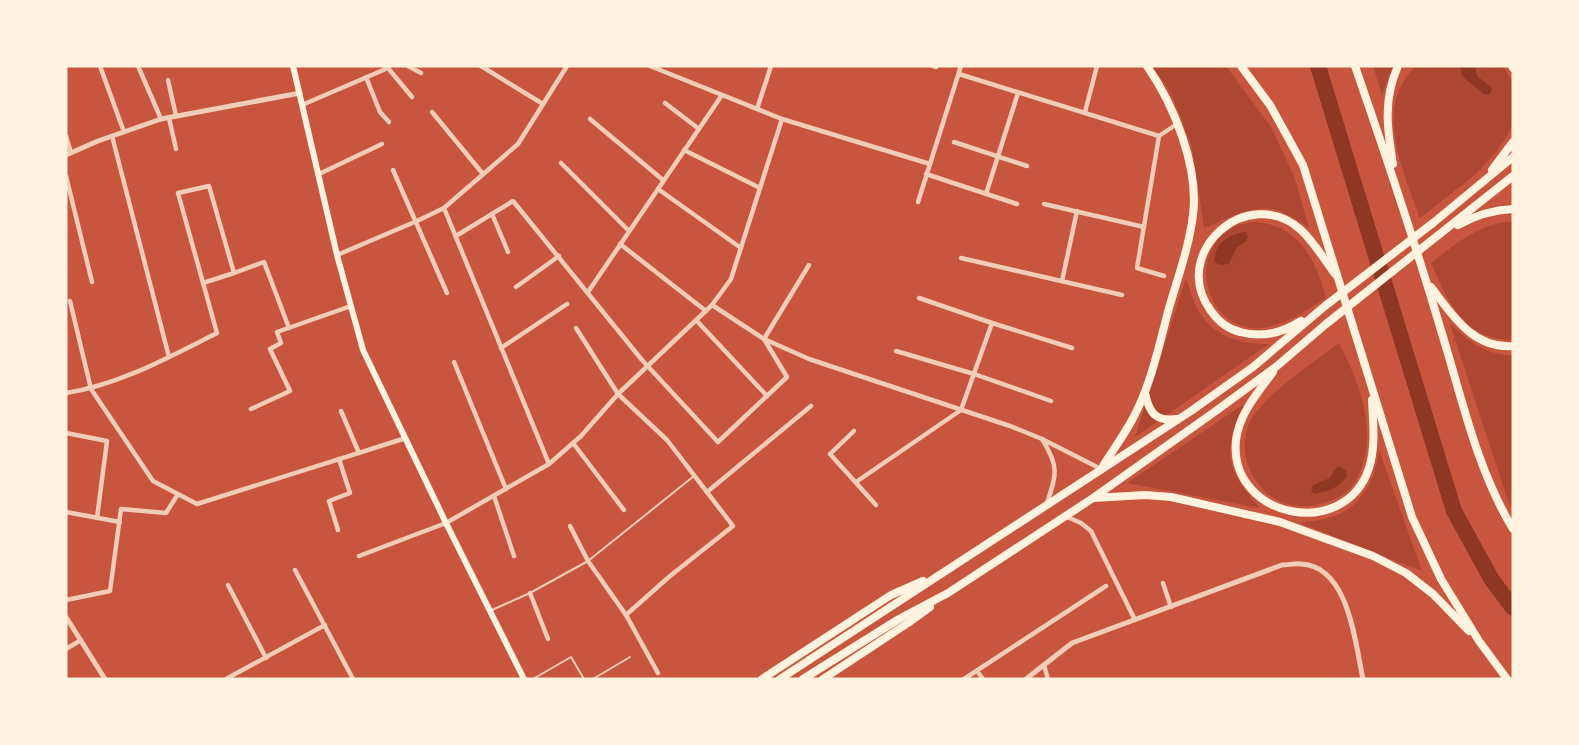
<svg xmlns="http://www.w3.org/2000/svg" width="1579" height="745" viewBox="0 0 1579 745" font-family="'Times New Roman',serif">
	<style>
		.green { fill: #ae4732 }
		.water { fill: #8f3625 }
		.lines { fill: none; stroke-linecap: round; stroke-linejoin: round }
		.river { stroke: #8f3625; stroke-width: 16 }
		.service { stroke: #f1ccb7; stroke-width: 2 }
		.minor { stroke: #f1ccb7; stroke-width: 4.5 }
		.tertiary { stroke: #f1ccb7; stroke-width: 5 }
		.secondary { stroke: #fff3e0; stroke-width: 6 }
		.trunk { stroke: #fff3e0; stroke-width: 8 }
	</style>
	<rect width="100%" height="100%" fill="#c8553d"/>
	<g class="green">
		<path d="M1152 66H1226L1271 127 1294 176 1309 228C1300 222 1290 215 1280 211 1255 202 1227 219 1204 228L1192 147 1171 93Z"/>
		<polygon points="1373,66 1393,66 1382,95"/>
		<path d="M1416 66H1503L1513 83V124L1508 135 1496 152 1475 175 1420 218C1404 172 1372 106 1416 66Z"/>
		<path d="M1513 221V340C1465 340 1448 302 1431 263 1457 243 1479 224 1513 221Z"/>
		<path d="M1252 222C1298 223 1315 258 1326 298 1308 309 1290 322 1269 327 1212 339 1182 261 1230 229 1236 225 1245 224 1252 222Z"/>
		<path d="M1186 278C1190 289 1193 301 1198 310 1213 337 1241 344 1269 344L1135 437Z"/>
		<path d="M1450 324C1468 341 1488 356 1513 355V510L1509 504Z"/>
		<path d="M1339 343C1354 373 1368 404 1367 439 1367 453 1361 475 1352 486 1348 492 1337 499 1330 501 1292 515 1259 499 1247 462 1242 447 1245 426 1255 414 1275 387 1312 364 1339 343Z"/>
		<path d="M1244 404C1222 452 1225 468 1260 508L1127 483Z"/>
		<path d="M1379 450 1422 571 1300 523C1309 521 1319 521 1328 518 1361 510 1375 480 1379 450Z"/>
	</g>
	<g class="water">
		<polygon points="1460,66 1475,66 1477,76 1492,88 1490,94 1485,95 1462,76"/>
		<path d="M1246 232 1248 237 1245 242 1236 248 1229 264 1220 265 1215 262C1212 245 1231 233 1246 232Z"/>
		<path d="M1339 466 1346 470 1347 476C1339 488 1328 491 1315 494L1311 491 1313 485 1330 478 1335 469Z"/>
	</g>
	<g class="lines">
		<polyline class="river" points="1318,66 1454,511 1492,580 1513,608"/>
		<g class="service">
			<polyline points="492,610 530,593 588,561 694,476"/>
			<polyline points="533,679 571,657 584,679"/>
			<polyline points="593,679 630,657"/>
		</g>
		<g class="minor">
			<polyline points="100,66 124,132"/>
			<polyline points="138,66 161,119"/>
			<polyline points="408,66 421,73"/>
			<polyline points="481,66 543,104"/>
			<polyline points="650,66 782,119 930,164"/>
			<polyline points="933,66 936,67"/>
			<polyline points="959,74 1159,136 1177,124"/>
			<polyline points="366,77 380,112 389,122"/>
			<polyline points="168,80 176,116"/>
			<polyline points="665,103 699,129"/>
			<polyline points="302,105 388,68 412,97"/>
			<polyline points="757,109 771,66"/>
			<polyline points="432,112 483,174"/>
			<polyline points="1085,112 1097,66"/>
			<polyline points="169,118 176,149"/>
			<polyline points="590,119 663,180"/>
			<polyline points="66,136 71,153"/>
			<polyline points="112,136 169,357"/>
			<polyline points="1159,136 1137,268 1164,276"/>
			<polyline points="954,142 1027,166"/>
			<polyline points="684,150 760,188"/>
			<polyline points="561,163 629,231"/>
			<polyline points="393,170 447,293"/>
			<polyline points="319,174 382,144"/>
			<polyline points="926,174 1017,204"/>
			<polyline points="66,176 92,282"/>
			<polyline points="658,189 741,248"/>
			<polyline points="986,194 1018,93"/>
			<polyline points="918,202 961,66"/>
			<polyline points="1044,204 1144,227"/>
			<polyline points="444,208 549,464"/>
			<polyline points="492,214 508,252"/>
			<polyline points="456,236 513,201 642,360 718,442 787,377 764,339 809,265"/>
			<polyline points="620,244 706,311"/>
			<polyline points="337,255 417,221 444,208 518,144 567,66"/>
			<polyline points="961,258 1122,295"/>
			<polyline points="1062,281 1077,211"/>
			<polyline points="203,283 234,273"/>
			<polyline points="516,287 559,256"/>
			<polyline points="588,292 722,95"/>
			<polyline points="919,298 992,323 1072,348"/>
			<polyline points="70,301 91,389 153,481 197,504 406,438"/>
			<polyline points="712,305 764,339 809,359 1010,426 1042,439"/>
			<polyline points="696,320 767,396"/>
			<polyline points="576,328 618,394 667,440 733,526 670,576 626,615"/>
			<polyline points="501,348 567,304"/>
			<polyline points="896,351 974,374 1051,401"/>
			<polyline points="454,362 506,489"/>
			<path d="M66 393C119 385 169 357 217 333L178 193 209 186 234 273 264 262 289 328"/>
			<polyline points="251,409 290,391 270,349 281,343 277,332 351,306"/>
			<polyline points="341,411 359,453"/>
			<polyline points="854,431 830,454 876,505"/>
			<polyline points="66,433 107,441 97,518"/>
			<polyline points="573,443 624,510"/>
			<polyline points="856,482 961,410 992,323"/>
			<polyline points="707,492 811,406"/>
			<polyline points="494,496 514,556"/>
			<path d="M1047 503C1057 474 1059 466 1042 439L1101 469"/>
			<polyline points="66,512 120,522"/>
			<polyline points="1065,516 1081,523 1091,531 1135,620"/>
			<polyline points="570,526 588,561 626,615 658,673"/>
			<polyline points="338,530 329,501 350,493 339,459"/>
			<polyline points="359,556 446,523 549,464 581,436 618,394 712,305 731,279 782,119"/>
			<polyline points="295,570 353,679"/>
			<polyline points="1163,583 1171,607"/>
			<polyline points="228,585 266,658"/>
			<polyline points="530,593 548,639"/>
			<polyline points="66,600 110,591 121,509 166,513 178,494"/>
			<polyline points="66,649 81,640"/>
			<polyline points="1044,665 1048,679"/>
			<polyline points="977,671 983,679"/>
			<polyline points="226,679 325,625"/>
			<polyline points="964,679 1106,586"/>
		</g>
		<g class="tertiary">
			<polyline points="66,155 98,141 161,119 300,93"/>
			<polyline points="66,617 105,679"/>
			<path d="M1026 679 1072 643 1282 565C1288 565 1295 563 1301 564 1349 566 1355 643 1363 679"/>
		</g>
		<polyline class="secondary" points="293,66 337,255 363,350 446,523 524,679"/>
		<g class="trunk">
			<polyline points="1241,66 1270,105 1303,165 1412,517 1441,579 1479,641 1507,679"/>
			<path d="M1355 66C1385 153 1414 239 1440 327 1461 394 1476 468 1513 529"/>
			<polyline points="1512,66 1513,68"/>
			<path d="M1393 164C1387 128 1383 100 1398 66"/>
			<polyline points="1492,170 1513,142"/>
			<path d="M1458 225C1476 215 1492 210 1513 209"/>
			<path d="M1431 287C1452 315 1473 349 1513 346"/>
			<path d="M1301 321C1282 333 1261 338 1240 332 1228 329 1218 321 1211 311 1168 253 1248 182 1301 230 1314 242 1324 259 1335 274"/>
			<path d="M1273 372C1258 392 1239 414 1236 440 1228 518 1345 542 1369 468 1376 446 1373 422 1372 400"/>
			<path d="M1145 393C1149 412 1155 422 1176 419"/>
			<path d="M1103 466C1113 450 1124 435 1132 420 1151 386 1159 345 1169 308 1178 277 1189 247 1193 215 1199 167 1174 105 1147 66"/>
			<polyline points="1094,498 1145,495 1171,497 1280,522 1373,556 1406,573 1433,594 1469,631"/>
			<polyline points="762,679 891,595 923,581"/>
			<polyline points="780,679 1191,411 1253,367 1325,306 1433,223 1513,157"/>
			<polyline points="803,679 899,619 948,593 1093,498 1213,413 1277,366 1326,324 1513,176"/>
			<polyline points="823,679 908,623 930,607"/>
		</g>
	</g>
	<rect width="1579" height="745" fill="none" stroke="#fff3e0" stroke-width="135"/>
</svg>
